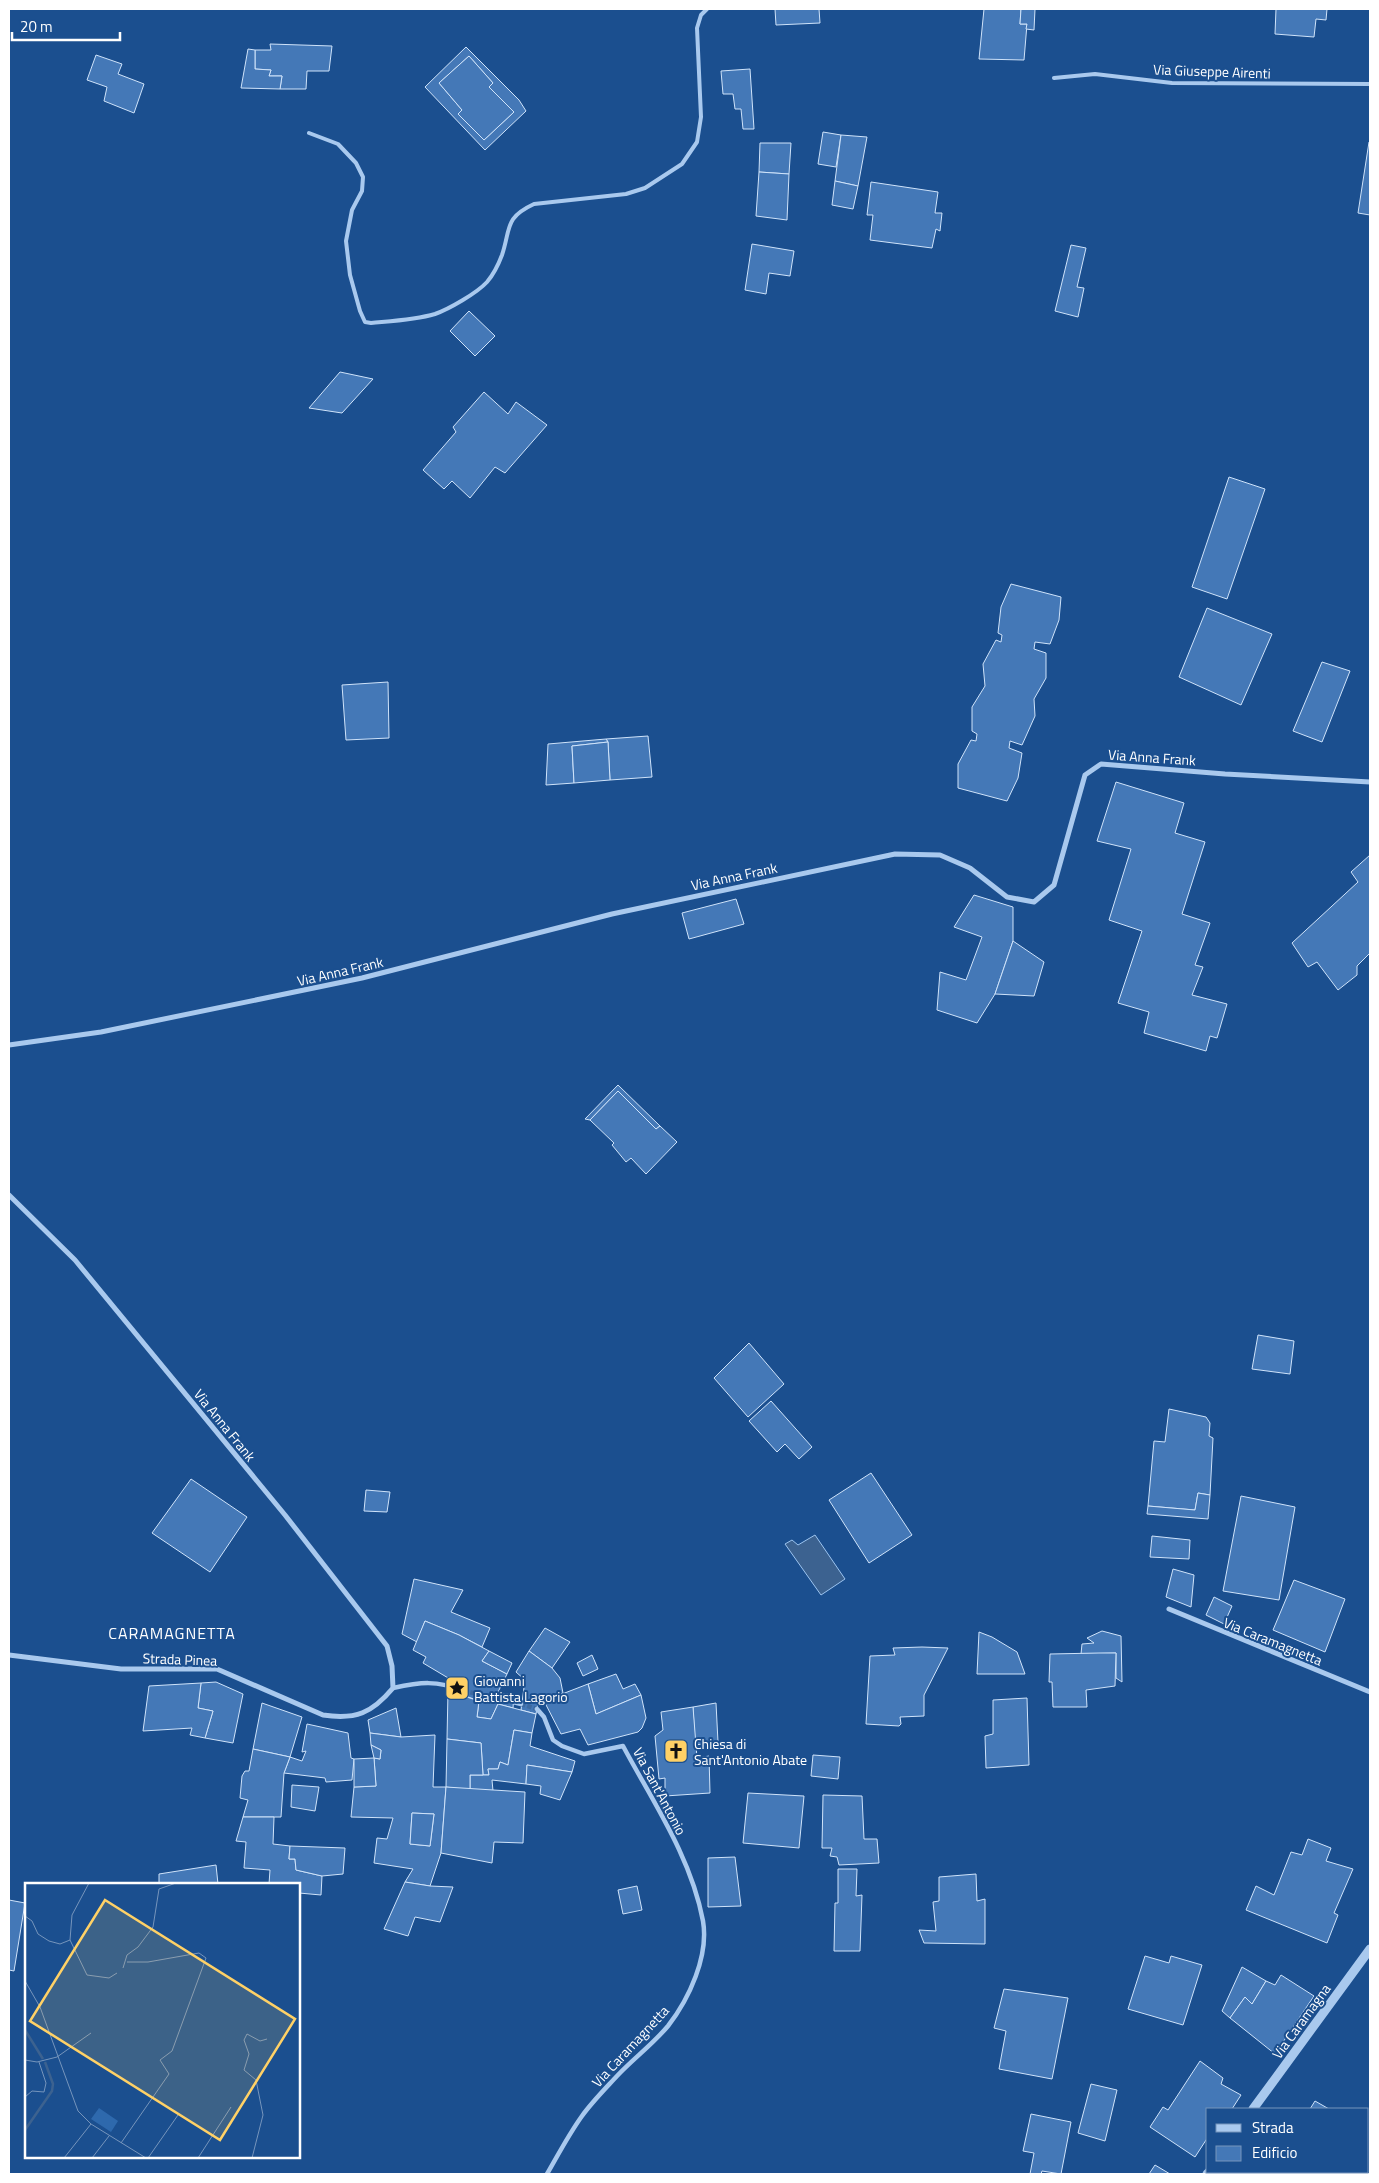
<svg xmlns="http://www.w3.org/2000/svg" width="1379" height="2183" viewBox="0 0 1379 2183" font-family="'Titillium Web',sans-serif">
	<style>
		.water { fill: #3c6290; stroke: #9cc4f0 }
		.building { fill: #4478b7; stroke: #cfe3fa; fill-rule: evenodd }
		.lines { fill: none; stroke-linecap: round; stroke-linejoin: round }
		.pedestrian-tunnel { stroke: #3d69a0; stroke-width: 4.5; stroke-dasharray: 4.5 2; stroke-linecap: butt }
		.service { stroke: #a9c9ee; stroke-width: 4 }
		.pedestrian { stroke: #a9c9ee; stroke-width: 4.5 }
		.minor { stroke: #a9c9ee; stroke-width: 5 }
		.tertiary { stroke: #a9c9ee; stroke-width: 9 }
		.labels { text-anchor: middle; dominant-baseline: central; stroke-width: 4; stroke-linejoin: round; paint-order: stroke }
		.street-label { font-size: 14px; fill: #fff; stroke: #1b4f8f }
		.poi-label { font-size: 14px; fill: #fff; stroke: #1b4f8f; text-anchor: start }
		.quarter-label { font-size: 16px; letter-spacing: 1px; fill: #fff; stroke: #1b4f8f }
		.inset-river { fill: none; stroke: #3c6290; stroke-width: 2.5 }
		.inset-road { fill: none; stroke: #7695bc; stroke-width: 1 }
		.view { fill: #ffd166; fill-opacity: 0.15; stroke: #ffd166; stroke-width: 2.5 }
		.inset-edge { fill: none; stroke: #fff; stroke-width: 2.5 }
	</style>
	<rect width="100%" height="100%" fill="#1b4f8f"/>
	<polygon class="water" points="815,1535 845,1579 821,1595 785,1544 792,1540 798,1545"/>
	<g class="building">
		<polygon points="775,9 819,9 820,23 776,25"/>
		<polygon points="984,9 1021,9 1020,24 1027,24 1024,60 979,59"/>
		<polygon points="1021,9 1035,9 1034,30 1026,29 1027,24 1020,24"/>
		<polygon points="1276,9 1327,9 1326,20 1316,19 1314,37 1275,34"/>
		<polygon points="270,44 332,46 329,71 307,71 306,89 280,89 282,76 269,76 271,70 255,69 255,50 271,50"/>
		<path d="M466 47 519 100 526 111 485 150 425 87ZM469 56 493 83 489 87 514 112 484 140 458 114 462 110 439 83Z"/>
		<polygon points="248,49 255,50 255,69 271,70 269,76 282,76 280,89 241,88"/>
		<polygon points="96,55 122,64 118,74 144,84 134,113 104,101 107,87 87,80"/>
		<polygon points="469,56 493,83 489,87 514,112 484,140 458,114 462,110 439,83"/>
		<polygon points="750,69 754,129 743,129 741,109 735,109 733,94 723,94 721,71"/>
		<polygon points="823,132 841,135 836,167 818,164"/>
		<polygon points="841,135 867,137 858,186 835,181"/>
		<polygon points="1369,142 1370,142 1370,215 1358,213"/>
		<polygon points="760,143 791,143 789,174 759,172"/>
		<polygon points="759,172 789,174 787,220 756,216"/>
		<polygon points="835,181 858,186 853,209 832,205"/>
		<polygon points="871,182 938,192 935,213 942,213 940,231 936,229 932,248 870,240 873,215 867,215"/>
		<polygon points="752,244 794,251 790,276 769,273 766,294 745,290"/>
		<polygon points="1071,245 1086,248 1077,287 1084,288 1078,317 1055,311"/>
		<polygon points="469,311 495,336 475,356 450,331"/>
		<polygon points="340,372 373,379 342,413 309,408"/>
		<polygon points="484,392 508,414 516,402 547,425 505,473 495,467 470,498 452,481 444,489 423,470 456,432 453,427"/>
		<polygon points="1229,477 1265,489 1227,599 1192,587"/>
		<polygon points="1011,584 1061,597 1059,620 1050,644 1035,642 1034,649 1046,653 1046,678 1034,699 1035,716 1022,745 1010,741 1009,748 1022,753 1018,778 1007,801 958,788 958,764 971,740 976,741 977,734 972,731 972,707 985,686 983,664 996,640 1001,642 1002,635 998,633 1001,607"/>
		<polygon points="1207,608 1272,634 1241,705 1179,677"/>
		<polygon points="1322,662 1350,671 1322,742 1293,731"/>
		<polygon points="388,682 389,738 346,740 342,685"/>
		<polygon points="648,736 652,777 610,780 608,742 606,739"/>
		<polygon points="606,739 608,742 572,746 574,783 546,785 548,744"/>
		<polygon points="608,742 610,780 574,783 572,746"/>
		<polygon points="1116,782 1184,803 1175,833 1205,842 1182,914 1210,923 1195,965 1203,967 1192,995 1227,1004 1217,1038 1210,1036 1206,1051 1144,1033 1149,1012 1118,1003 1142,931 1109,920 1131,849 1097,841"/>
		<polygon points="1370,855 1370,953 1357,966 1357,975 1338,990 1317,962 1308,967 1292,943 1358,882 1351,872"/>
		<polygon points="974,895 1013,907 1013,941 995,994 977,1023 937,1010 940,972 966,980 982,937 954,927"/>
		<polygon points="736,899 744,924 689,939 682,913"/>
		<polygon points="1013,941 1044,962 1034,996 995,994"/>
		<polygon points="618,1085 660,1126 656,1129 618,1091 590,1120 585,1119"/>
		<polygon points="618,1091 656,1129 660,1126 677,1142 646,1174 631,1158 626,1162 612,1145 614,1143 590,1120"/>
		<polygon points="1258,1335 1294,1341 1290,1374 1252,1369"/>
		<polygon points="749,1343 784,1384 748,1417 714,1378"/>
		<polygon points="771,1401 812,1447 799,1459 785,1444 777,1452 749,1421"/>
		<polygon points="1169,1409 1206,1417 1210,1423 1209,1436 1213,1438 1210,1495 1198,1493 1195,1510 1148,1506 1154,1441 1165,1442"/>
		<polygon points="871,1473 912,1535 869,1563 829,1500"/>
		<polygon points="191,1479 247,1517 210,1572 152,1533"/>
		<polygon points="366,1490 390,1492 387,1512 364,1511"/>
		<polygon points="1198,1493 1210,1495 1208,1519 1147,1514 1148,1506 1195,1510"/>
		<polygon points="1241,1496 1295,1507 1279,1600 1223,1591"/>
		<polygon points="1152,1536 1190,1540 1189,1559 1150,1557"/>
		<polygon points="1173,1569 1194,1575 1191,1607 1166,1597"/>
		<polygon points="414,1579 463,1590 451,1612 490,1628 482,1647 459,1635 425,1621 417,1642 402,1634"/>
		<polygon points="1294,1580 1345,1599 1325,1652 1273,1630"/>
		<polygon points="1214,1597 1232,1606 1224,1624 1206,1615"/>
		<polygon points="425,1621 459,1635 489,1651 482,1661 507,1674 497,1694 514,1694 513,1708 498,1704 491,1719 477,1717 479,1701 463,1695 465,1688 423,1663 426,1657 413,1650"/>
		<polygon points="545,1628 570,1642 552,1668 529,1651"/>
		<polygon points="1102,1631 1121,1636 1122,1682 1116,1678 1116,1653 1081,1654 1082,1644 1094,1643 1087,1638"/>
		<polygon points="979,1632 992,1637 1017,1652 1025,1674 977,1674"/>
		<polygon points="922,1647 948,1648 924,1695 924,1716 900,1717 901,1724 899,1726 866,1724 870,1656 895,1655 893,1648"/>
		<polygon points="489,1651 512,1663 507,1674 482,1661"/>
		<polygon points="529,1651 552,1668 560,1678 563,1693 538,1703 536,1714 521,1710 525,1680 516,1672"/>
		<polygon points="1099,1653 1116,1653 1115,1686 1086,1690 1087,1707 1053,1707 1052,1682 1049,1682 1050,1654"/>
		<polygon points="592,1655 598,1669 583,1676 577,1663"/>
		<polygon points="616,1674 623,1689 635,1684 641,1695 596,1714 588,1684"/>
		<polygon points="216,1682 243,1694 233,1743 205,1738 213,1711 198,1708 201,1683"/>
		<polygon points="201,1683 198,1708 213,1711 205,1738 190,1735 192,1728 143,1731 149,1686"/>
		<polygon points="588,1684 596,1714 641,1695 646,1718 642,1728 638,1732 588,1745 580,1729 561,1734 544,1701"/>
		<polygon points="448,1691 479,1701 477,1717 491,1719 498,1704 536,1714 532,1733 514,1730 508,1765 500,1762 498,1769 488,1769 489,1775 483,1775 481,1743 447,1739"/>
		<polygon points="1027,1698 1029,1765 986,1768 985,1736 993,1734 993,1700"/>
		<polygon points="262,1703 302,1717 290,1757 253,1749"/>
		<polygon points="716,1703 718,1742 695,1745 693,1707"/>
		<polygon points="693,1707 697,1758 709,1756 710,1793 665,1796 665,1778 659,1779 655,1736 663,1730 661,1712"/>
		<polygon points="396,1708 401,1737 370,1733 368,1720"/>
		<polygon points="307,1724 348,1733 351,1758 354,1759 352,1780 326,1782 325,1778 284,1773 290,1757 302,1761 306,1751 302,1752"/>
		<polygon points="514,1730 532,1733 530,1746 575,1761 572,1772 527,1765 526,1784 492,1780 493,1791 470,1790 470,1775 489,1775 488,1769 498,1769 500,1762 508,1765"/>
		<path d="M370 1733 401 1737 435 1735 433 1787H446L441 1853 430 1886 405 1882 413 1869 374 1863 377 1838 387 1839 393 1818 351 1817 354 1787 376 1786 374 1758 380 1759 381 1750 371 1745ZM412 1813 434 1814 430 1846 410 1844Z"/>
		<polygon points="447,1739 481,1743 483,1775 470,1775 470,1790 446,1787"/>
		<polygon points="371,1745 381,1750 380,1759 374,1758"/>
		<polygon points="253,1749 290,1757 284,1773 281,1817 243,1817 248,1800 240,1798 242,1776 245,1771 249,1771"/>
		<polygon points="813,1755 840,1757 838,1779 811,1776"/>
		<polygon points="374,1758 376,1786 354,1787 354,1759"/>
		<polygon points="527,1765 572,1772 560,1800 540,1794 541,1786 526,1784"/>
		<polygon points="292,1785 319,1787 315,1811 291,1807"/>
		<polygon points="446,1787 525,1792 523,1843 494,1842 492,1863 441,1853"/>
		<polygon points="748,1793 804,1796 799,1848 743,1843"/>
		<polygon points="823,1795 862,1796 864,1839 877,1839 879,1863 839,1865 837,1857 830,1856 832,1848 822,1848"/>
		<polygon points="412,1813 434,1814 430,1846 410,1844"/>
		<polygon points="243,1817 274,1817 273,1844 290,1846 289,1859 295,1859 296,1870 322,1876 321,1895 299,1893 299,1884 269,1884 270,1870 244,1868 246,1842 236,1841"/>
		<polygon points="1308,1839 1331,1848 1326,1861 1353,1869 1334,1913 1338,1915 1327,1943 1246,1910 1256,1886 1274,1895 1291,1852 1302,1855"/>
		<polygon points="290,1846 345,1848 343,1874 322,1876 296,1870 295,1859 289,1859"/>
		<polygon points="735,1857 741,1906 708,1907 708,1858"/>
		<polygon points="216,1865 218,1884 159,1884 159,1874"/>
		<polygon points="838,1869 857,1869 856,1896 862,1895 860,1951 834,1951 835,1903 838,1903"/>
		<polygon points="976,1874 977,1901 985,1899 985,1944 924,1943 919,1930 936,1931 933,1902 939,1901 939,1877"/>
		<polygon points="405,1882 430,1886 453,1887 440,1922 415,1917 408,1936 384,1929"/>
		<polygon points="637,1886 642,1910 623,1914 618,1890"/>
		<polygon points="9,1900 25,1903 14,1971 9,1970"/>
		<polygon points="1145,1956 1169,1963 1171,1956 1202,1965 1183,2025 1128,2009"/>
		<polygon points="1242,1967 1266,1981 1252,2004 1245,1997 1230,2018 1222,2011"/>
		<polygon points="1281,1975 1314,1996 1275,2054 1230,2018 1245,1997 1252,2004 1266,1981 1275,1985"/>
		<polygon points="1004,1989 1068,1998 1052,2079 999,2069 1006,2031 994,2028"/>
		<polygon points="1200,2061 1223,2078 1221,2084 1241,2095 1232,2109 1208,2109 1208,2137 1195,2157 1150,2127 1163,2107 1168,2110"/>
		<polygon points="1091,2084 1117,2090 1105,2141 1078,2133"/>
		<polygon points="1315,2101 1329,2109 1310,2109"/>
		<polygon points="1031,2114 1071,2122 1061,2174 1042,2171 1041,2174 1030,2174 1034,2153 1023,2151"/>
		<polygon points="1155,2165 1170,2174 1149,2174"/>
	</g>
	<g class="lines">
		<g class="pedestrian-tunnel">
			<polyline points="464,1691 513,1702"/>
			<polyline points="521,1704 537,1709"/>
		</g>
		<g class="service">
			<polyline points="1054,78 1095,74 1172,83 1370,84"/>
			<path d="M309 133 338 144 356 163 363 177 362 191 352 210 346 241 350 275 360 311 365 322 371 323C393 321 415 320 435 314 449 309 477 293 487 282 493 275 499 263 502 255 511 228 504 218 534 204L626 194 645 188 682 164 697 142 701 117 697 28 701 15 707 9"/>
		</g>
		<g class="pedestrian">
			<path d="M393 1688C421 1682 436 1680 464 1691"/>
			<polyline points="513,1702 521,1704"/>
			<path d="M537 1709 544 1717 553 1740 562 1746 584 1754 623 1746C653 1802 691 1857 703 1921 709 1956 689 1999 668 2026 653 2044 633 2059 617 2076 605 2089 592 2102 582 2116 569 2134 558 2155 547 2174"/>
		</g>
		<g class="minor">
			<polyline points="9,1045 101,1032 362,978 612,914 895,854 940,855 970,868 1007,897 1034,902 1054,885 1085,775 1101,764 1225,774 1370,782"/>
			<path d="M9 1195 75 1260 285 1515 387 1646 392 1666 393 1688C372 1713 356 1720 323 1715L217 1669H121L9 1655"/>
			<polyline points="1169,1609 1370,1692"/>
		</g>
		<g class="tertiary">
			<polyline points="1253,2109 1370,1949"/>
			<polyline points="1207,2174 1209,2172"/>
		</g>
	</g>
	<defs>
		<g id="sight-square" transform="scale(1.25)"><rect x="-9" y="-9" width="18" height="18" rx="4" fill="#ffd166" stroke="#1b4f8f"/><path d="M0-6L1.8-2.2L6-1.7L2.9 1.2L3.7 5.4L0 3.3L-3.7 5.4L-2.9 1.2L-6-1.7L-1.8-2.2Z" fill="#111"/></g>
		<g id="church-square" transform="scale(1.25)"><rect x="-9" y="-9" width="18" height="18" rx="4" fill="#ffd166" stroke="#1b4f8f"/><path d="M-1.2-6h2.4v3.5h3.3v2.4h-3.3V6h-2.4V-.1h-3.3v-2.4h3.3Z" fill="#111"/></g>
	</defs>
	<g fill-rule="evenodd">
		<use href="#sight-square" x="457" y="1688"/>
		<use href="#church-square" x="676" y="1751"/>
	</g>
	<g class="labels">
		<g class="street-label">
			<text transform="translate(1212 71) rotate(2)">Via Giuseppe Airenti</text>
			<text transform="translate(1152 757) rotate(4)">Via Anna Frank</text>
			<text transform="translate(734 876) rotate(-12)">Via Anna Frank</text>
			<text transform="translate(340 971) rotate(-13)">Via Anna Frank</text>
			<text transform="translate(225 1425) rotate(51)">Via Anna Frank</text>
			<text transform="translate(1273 1641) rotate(22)">Via Caramagnetta</text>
			<text transform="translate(180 1659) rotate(2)">Strada Pinea</text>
			<text transform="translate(660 1791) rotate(62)">Via Sant'Antonio</text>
			<text transform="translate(1301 2021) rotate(-54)">Via Caramagna</text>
			<text transform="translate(630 2046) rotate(-47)">Via Caramagnetta</text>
		</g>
		<g class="poi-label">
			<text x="474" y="1680">Giovanni<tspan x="474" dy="16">Battista Lagorio</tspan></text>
			<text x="694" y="1743">Chiesa di<tspan x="694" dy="16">Sant'Antonio Abate</tspan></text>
		</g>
		<g class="quarter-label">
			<text x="172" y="1633">CARAMAGNETTA</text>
		</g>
	</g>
	<g transform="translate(25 1883)">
		<rect width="275" height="275" fill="#1b4f8f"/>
		<path d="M74 225 93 238 86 249 66 236Z" fill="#2e69ad"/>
		<path class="inset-river" d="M0 147 18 176M0 247 27 208 28 201 20 179"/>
		<path class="inset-road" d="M0 33 7 38 13 51 24 58 35 61 45 57M45 57 62 92 84 95 92 90M45 57 47 32 64 0M98 85 102 72 113 64 128 44 134 6 151 0M0 98 15 124 53 228 66 241 121 275M0 177 12 179 32 174 66 150M0 214 7 208 19 209 21 200 14 179M96 260 144 191 135 177 147 168 181 75 174 70 123 79H102M39 275 66 241M67 275 84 253M123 275 153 232M173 275 206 224M227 275 238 232 231 197 219 187 224 171 219 157 222 151 235 158 242 156"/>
		<path class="view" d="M80 17 270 136 195 257 5 138Z"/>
		<rect width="275" height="275" class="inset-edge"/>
	</g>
	<rect width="1379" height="2183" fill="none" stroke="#ffffff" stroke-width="20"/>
	<rect x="1206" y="2108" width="162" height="65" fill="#1b4f8f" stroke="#7695bc"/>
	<rect x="1216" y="2124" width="25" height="8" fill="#a9c9ee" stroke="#7695bc"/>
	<text x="1252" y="2133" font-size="15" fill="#ffffff">Strada</text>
	<rect x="1216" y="2146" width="25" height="15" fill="#4478b7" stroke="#7695bc"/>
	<text x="1252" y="2158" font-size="15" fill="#ffffff">Edificio</text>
	<path d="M12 32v8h108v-8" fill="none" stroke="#ffffff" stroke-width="2.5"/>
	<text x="20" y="32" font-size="15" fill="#ffffff" stroke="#1b4f8f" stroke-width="4" paint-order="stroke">20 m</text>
</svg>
